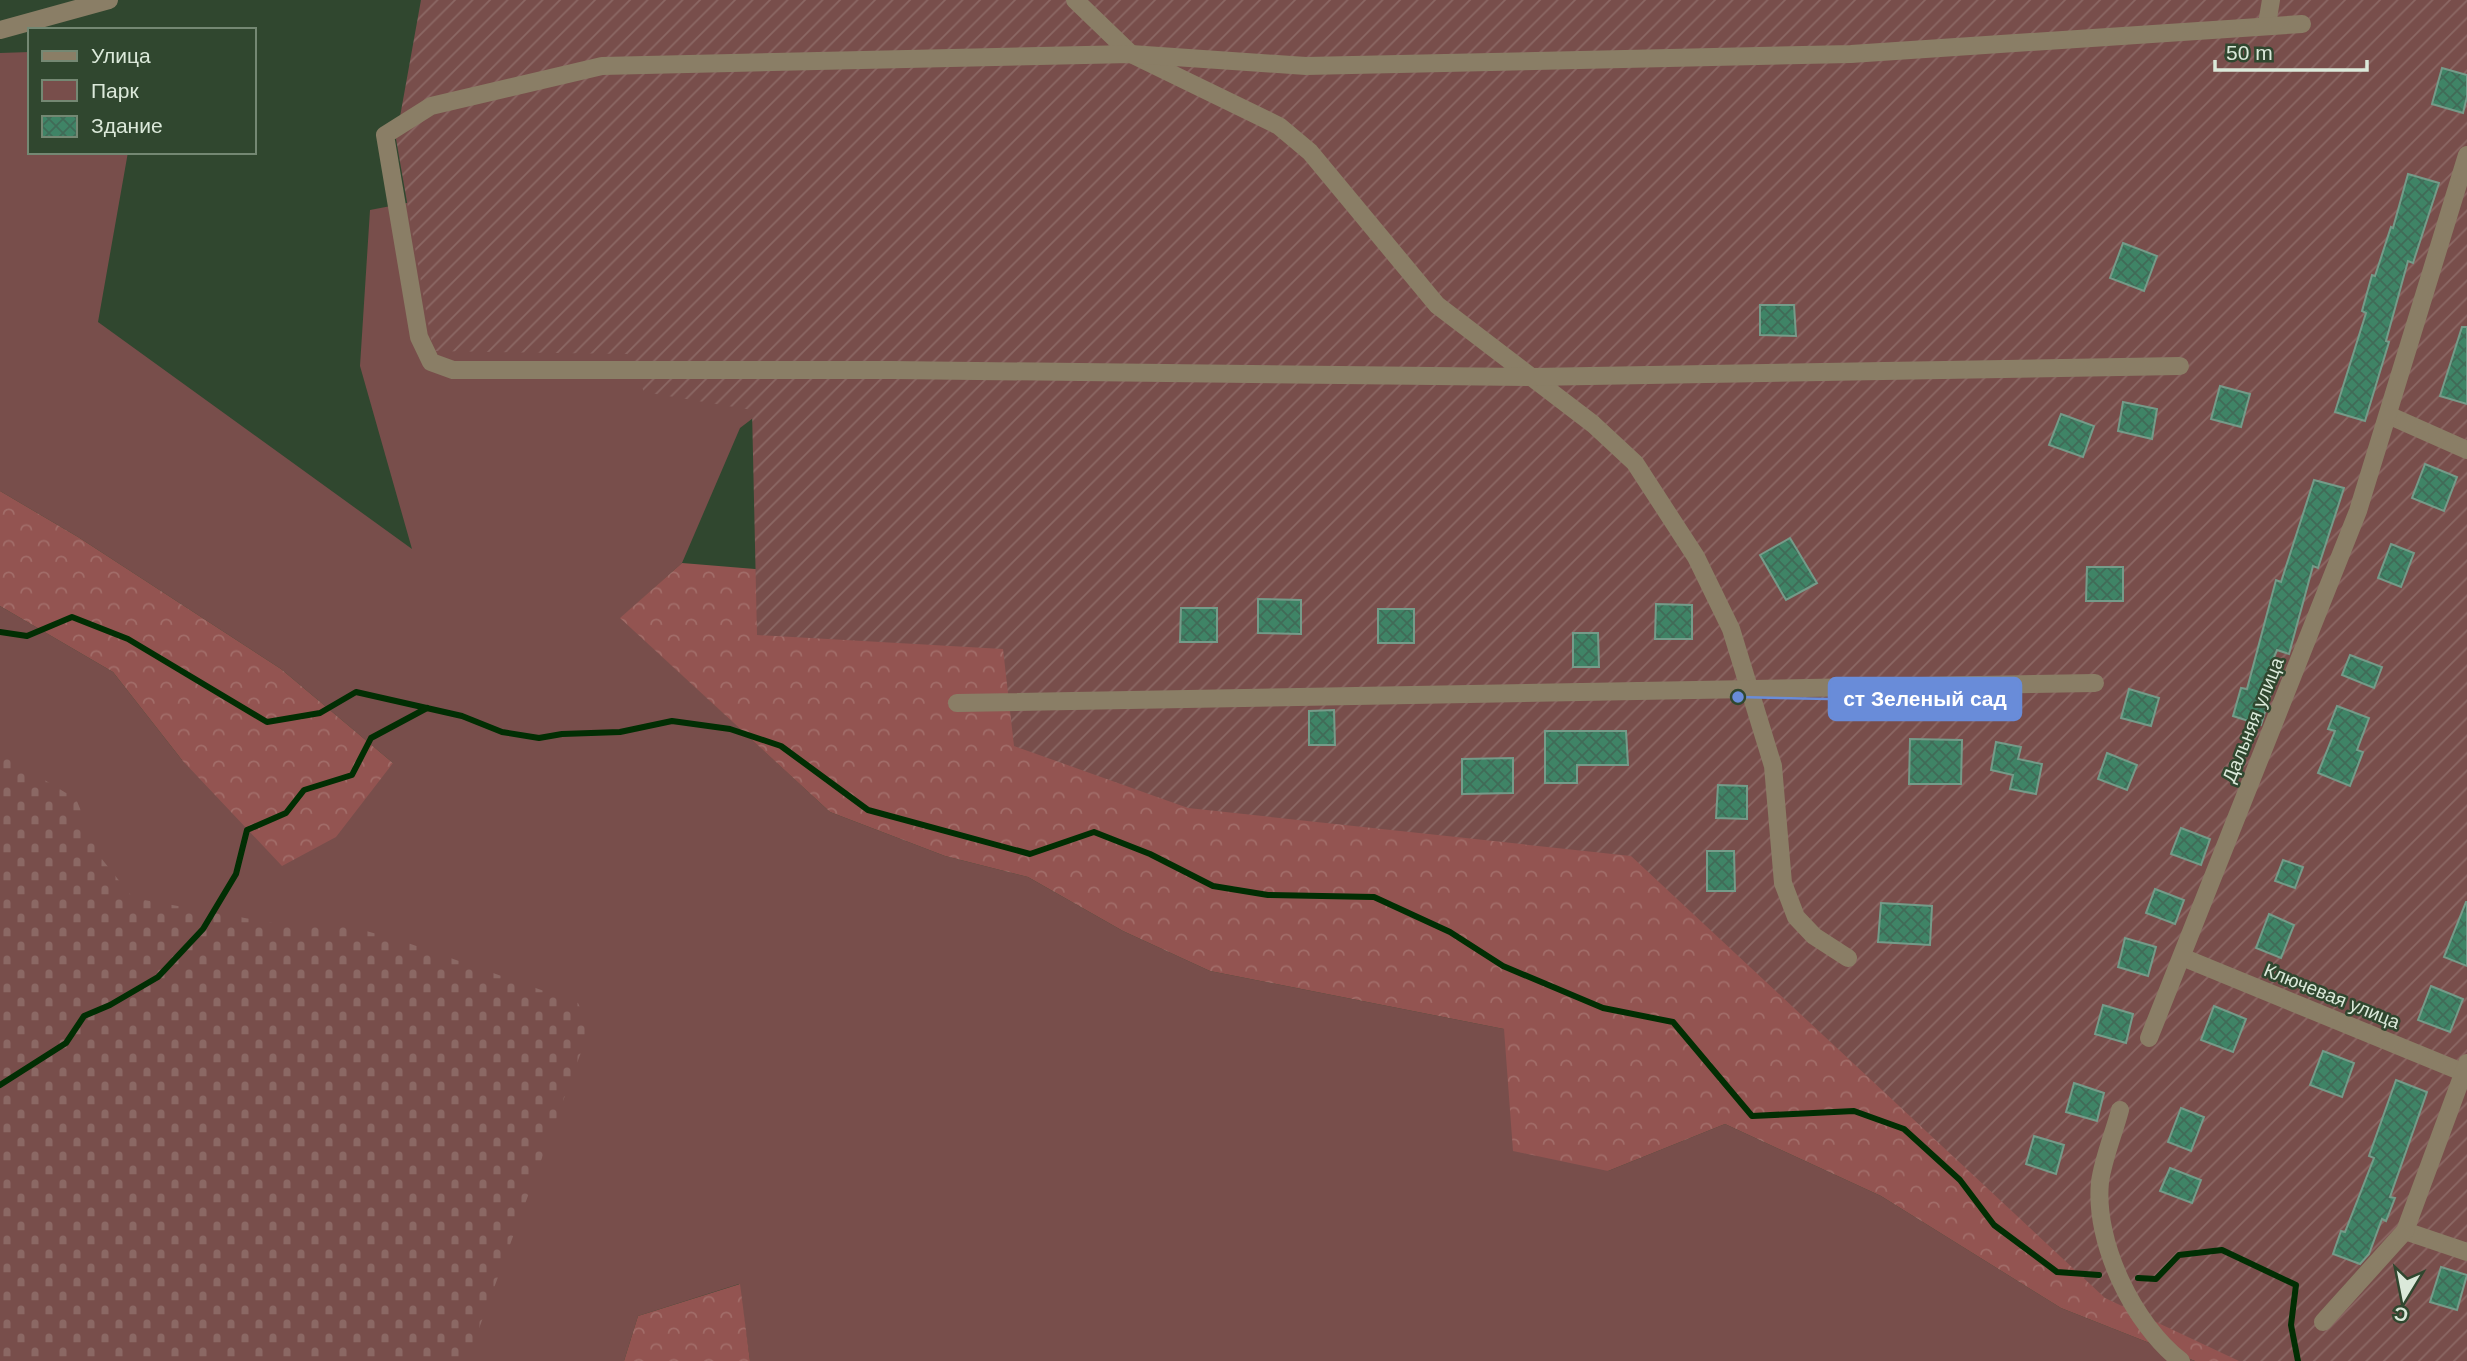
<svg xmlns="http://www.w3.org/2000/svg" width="2467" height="1361" viewBox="0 0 2467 1361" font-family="Helvetica,sans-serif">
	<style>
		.green { fill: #784e4b }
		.forest { fill: url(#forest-crowns) }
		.cemetery { fill: url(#cemetery-stones) }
		.garden { fill: url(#garden-furrows) }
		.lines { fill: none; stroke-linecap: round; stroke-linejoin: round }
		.stream { stroke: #012e03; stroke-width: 6 }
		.building { fill: url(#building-cross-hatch); stroke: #759b89; stroke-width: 2 }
		.minor { stroke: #8a7e66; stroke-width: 18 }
		.labels { text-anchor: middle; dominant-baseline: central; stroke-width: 5; stroke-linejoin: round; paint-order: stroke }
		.street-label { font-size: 19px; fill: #dbe9da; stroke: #30472f }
		.leader { fill: none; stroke: #698cd9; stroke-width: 2.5 }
		.callout-dot { fill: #698cd9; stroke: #30472f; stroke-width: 2.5 }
		.callout { fill: #698cd9; stroke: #698cd9; stroke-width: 2.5 }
		.callout-label { font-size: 21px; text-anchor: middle; font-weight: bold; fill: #fff }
	</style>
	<defs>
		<pattern id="forest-crowns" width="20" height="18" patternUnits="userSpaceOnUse" patternTransform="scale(1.75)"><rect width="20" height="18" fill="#935451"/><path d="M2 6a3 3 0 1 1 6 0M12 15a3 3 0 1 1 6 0" fill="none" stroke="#a26d69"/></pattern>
		<pattern id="cemetery-stones" width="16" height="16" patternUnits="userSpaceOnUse" patternTransform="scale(1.75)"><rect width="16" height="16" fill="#784e4b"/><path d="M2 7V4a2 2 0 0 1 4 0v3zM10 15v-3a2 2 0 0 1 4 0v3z" fill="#8b6864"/></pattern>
		<pattern id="garden-furrows" width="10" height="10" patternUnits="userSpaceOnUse" patternTransform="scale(1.75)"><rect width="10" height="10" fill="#784e4b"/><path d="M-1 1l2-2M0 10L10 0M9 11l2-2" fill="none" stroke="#8b6864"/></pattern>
		<pattern id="building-cross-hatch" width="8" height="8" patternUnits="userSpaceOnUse" patternTransform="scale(1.75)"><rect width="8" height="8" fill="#3f8466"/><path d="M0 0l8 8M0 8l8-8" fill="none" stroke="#406b57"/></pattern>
	</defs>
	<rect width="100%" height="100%" fill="#30472f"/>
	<polygon class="green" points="30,52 30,152 128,152 98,322 412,549 360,366 370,210 490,187 844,349 740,428 682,563 621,618 830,812 945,856 1028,877 1123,931 1210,971 1504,1029 1608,1171 1725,1124 1881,1196 2061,1308 2195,1361 750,1361 739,1284 638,1316 624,1361 453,1361 253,1020 0,770 0,606 113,672 182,760 393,763 281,669 78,537 0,491 0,53"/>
	<g class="forest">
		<polygon points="0,491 78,537 281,669 393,763 336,837 282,866 182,760 113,672 0,606"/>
		<polygon points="682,563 855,577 1680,819 2467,1361 2195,1361 2061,1308 1881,1196 1725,1124 1608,1171 1513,1151 1504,1029 1210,971 1123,931 1028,877 945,856 830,812 620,618"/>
		<polygon points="740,1284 750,1361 624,1361 638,1316"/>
	</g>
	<polygon class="cemetery" points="0,753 76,799 101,858 133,898 273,923 338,923 405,942 578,1003 590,1028 467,1361 0,1361"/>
	<polygon class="garden" points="421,0 2467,0 2467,1361 2239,1361 2105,1298 1631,856 1188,808 1014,746 1003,649 757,635 752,410 644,392 627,354 433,351 396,139"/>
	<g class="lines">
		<g class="stream">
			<polyline points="0,632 27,636 72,617 128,639 267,722 320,713 356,692 462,716 502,732 539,738 562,734 620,732 672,721 730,729 781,746 868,810 1030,854 1094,832 1150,854 1213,886 1268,895 1374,897 1450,932 1503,966 1603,1008 1673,1022 1752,1116 1854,1111 1904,1129 1960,1180 1994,1225 2057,1272 2099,1275"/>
			<polyline points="0,1085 66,1043 84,1016 110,1005 158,977 203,929 236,874 247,830 286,813 304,790 352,775 371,738 427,708"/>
			<polyline points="2138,1278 2156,1279 2179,1255 2222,1250 2296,1285 2291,1325 2298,1361"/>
		</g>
	</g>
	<g class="building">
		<polygon points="2442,68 2467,75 2467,97 2463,113 2432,104"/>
		<polygon points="2408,174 2439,183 2413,263 2408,261 2386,341 2389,342 2365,421 2335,412 2366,313 2362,311 2372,275 2375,276 2391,227 2393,228"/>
		<polygon points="2123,243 2157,256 2144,291 2110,278"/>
		<polygon points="1760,305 1794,305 1796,336 1760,335"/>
		<polygon points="2462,327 2467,327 2467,404 2440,396"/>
		<polygon points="2220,386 2250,394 2241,427 2211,419"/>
		<polygon points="2123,402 2157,409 2152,439 2118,431"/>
		<polygon points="2061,414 2094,426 2083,457 2049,445"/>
		<polygon points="2425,464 2457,477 2444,511 2412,498"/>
		<polygon points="2314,480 2344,488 2318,568 2313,566 2289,654 2277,650 2266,677 2275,680 2261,725 2233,716 2241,688 2247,689 2276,580 2281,582"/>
		<polygon points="1790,538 1817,583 1786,600 1760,555"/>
		<polygon points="2391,544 2414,553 2401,587 2378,578"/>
		<polygon points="2087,567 2123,567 2123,601 2086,601"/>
		<polygon points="1258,599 1301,600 1301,634 1258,633"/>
		<polygon points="1656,604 1692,605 1692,639 1655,639"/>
		<polygon points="1181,608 1217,608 1217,642 1180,642"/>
		<rect x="1378" y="609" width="36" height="34"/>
		<polygon points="1573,633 1598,633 1599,667 1573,667"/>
		<polygon points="2350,655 2382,667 2374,688 2342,675"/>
		<polygon points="2129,689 2159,698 2151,726 2121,718"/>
		<polygon points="2337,706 2369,718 2357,750 2363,752 2350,786 2318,773 2335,731 2328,729"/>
		<polygon points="1334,710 1335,745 1309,745 1309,711"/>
		<polygon points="1545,731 1626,731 1628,765 1577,765 1577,783 1545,783"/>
		<polygon points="1910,739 1962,740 1961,784 1909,784"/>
		<polygon points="1996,742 2021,747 2018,759 2042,764 2036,794 2010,789 2013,775 1991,770"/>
		<polygon points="2107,753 2137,765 2127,790 2098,779"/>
		<polygon points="1513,758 1513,793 1462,794 1462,759"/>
		<polygon points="1718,785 1747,786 1747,819 1716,818"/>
		<polygon points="2181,828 2210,839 2201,865 2171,854"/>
		<polygon points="1707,851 1734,851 1735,891 1707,891"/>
		<polygon points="2283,860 2303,867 2295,888 2275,881"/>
		<polygon points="2155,889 2184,900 2175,924 2146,913"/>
		<polygon points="2466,902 2467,902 2467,966 2444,957"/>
		<polygon points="1881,903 1932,906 1930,945 1878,942"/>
		<polygon points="2269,914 2294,925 2281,958 2256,948"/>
		<polygon points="2125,938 2156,947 2148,976 2118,967"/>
		<polygon points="2431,986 2463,999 2450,1032 2418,1020"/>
		<polygon points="2103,1005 2133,1014 2126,1043 2095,1034"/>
		<polygon points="2214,1006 2246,1019 2233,1052 2201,1040"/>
		<polygon points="2323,1051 2354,1063 2342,1097 2310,1085"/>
		<polygon points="2396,1080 2427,1092 2390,1197 2395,1198 2386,1221 2382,1219 2369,1254 2360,1264 2333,1254 2341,1231 2345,1232 2374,1158 2369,1156"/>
		<polygon points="2074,1083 2104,1093 2097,1121 2066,1112"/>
		<polygon points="2181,1108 2204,1117 2191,1151 2168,1142"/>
		<polygon points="2034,1136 2064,1145 2056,1174 2026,1164"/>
		<polygon points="2170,1168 2201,1180 2192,1203 2160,1191"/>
		<polygon points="2441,1267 2467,1275 2457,1310 2430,1302"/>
	</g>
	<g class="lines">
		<g class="minor">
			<polyline points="1075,0 1131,54 1279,126 1310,152 1437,305 1593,424 1635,463 1696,557 1731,629 1773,766 1783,883 1796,917 1814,936 1848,958"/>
			<polyline points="2267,24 2271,0"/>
			<polyline points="0,30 109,0"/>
			<polyline points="2180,366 1532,377 892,370 453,370 431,362 419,337 385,135 431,106 602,66 1131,54 1306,66 1851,54 2302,24"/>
			<polyline points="2388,415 2467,450"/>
			<polyline points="957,703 2095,683"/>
			<polyline points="2182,957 2467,1074"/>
			<polyline points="2149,1038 2358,511 2467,155"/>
			<path d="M2120 1110C2114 1133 2103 1159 2100 1182 2094 1243 2134 1325 2181 1361"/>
			<polyline points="2405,1231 2467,1252"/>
			<polyline points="2323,1322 2405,1231 2467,1063"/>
		</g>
	</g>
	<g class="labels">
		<g class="street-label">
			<text transform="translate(2253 720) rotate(-68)">Дальняя улица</text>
			<text transform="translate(2332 996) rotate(22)">Ключевая улица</text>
		</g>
	</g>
	<path class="leader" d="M1738 697L1829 699"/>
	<circle class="callout-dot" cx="1738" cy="697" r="7"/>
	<rect class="callout" x="1829" y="678" width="192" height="42" rx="7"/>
	<g class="callout-label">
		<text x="1925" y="706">ст Зеленый сад</text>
	</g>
	<rect x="28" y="28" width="228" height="126" fill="#30472f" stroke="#748873" stroke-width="2"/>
	<rect x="42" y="51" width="35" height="10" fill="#8a7e66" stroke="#748873" stroke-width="2"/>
	<text x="91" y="63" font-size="21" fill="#dbe9da">Улица</text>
	<rect x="42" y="80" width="35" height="21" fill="#784e4b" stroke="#748873" stroke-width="2"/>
	<text x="91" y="98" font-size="21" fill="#dbe9da">Парк</text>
	<rect x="42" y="116" width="35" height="21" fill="url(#building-cross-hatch)" stroke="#748873" stroke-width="2"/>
	<text x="91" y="133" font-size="21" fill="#dbe9da">Здание</text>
	<g transform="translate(2404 1298) rotate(190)" stroke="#30472f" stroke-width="5" paint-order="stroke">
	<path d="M0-5L12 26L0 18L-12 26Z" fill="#dbe9da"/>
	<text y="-10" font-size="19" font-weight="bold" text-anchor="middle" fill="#dbe9da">С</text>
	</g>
	<path d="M2215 60v10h152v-10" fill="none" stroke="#dbe9da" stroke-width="3.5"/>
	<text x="2226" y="60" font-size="21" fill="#dbe9da" stroke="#30472f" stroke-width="5" paint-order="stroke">50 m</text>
</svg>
